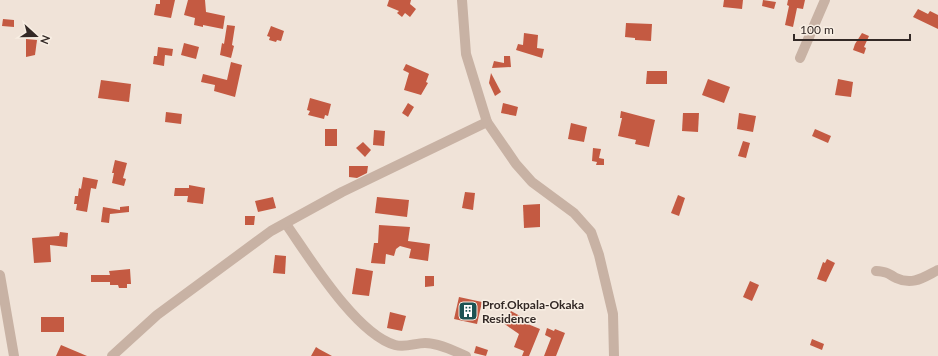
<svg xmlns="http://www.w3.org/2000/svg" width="938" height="356" viewBox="0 0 938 356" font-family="Lato,sans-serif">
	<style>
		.building { fill: #c45a42 }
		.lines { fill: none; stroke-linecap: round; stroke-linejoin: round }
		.minor { stroke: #c8b2a4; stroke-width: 10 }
		.labels { text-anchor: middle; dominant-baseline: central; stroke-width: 3; stroke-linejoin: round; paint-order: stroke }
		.poi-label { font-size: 12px; font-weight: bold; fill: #332926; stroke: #f8eee3; text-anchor: start }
	</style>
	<rect width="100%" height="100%" fill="#f0e3d8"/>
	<g class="building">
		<polygon points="160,0 175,0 171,18 154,15 156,4 160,4"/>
		<polygon points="188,0 205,0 206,12 225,16 223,29 203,25 203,27 194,25 195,18 184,15"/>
		<polygon points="389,0 411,0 410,4 416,9 410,17 405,13 402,17 397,13 399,11 387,6"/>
		<polygon points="724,0 743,0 742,9 723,7"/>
		<polygon points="763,0 776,2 774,9 762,6"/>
		<polygon points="788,0 805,0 803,9 797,8 793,27 785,25 789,6 787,5"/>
		<polygon points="918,9 928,14 930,11 938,15 938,29 913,17"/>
		<polygon points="3,19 14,20 14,27 2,26"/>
		<polygon points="626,23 652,24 651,41 635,40 635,38 625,37"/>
		<polygon points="227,25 235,26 232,45 234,46 231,58 220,55 222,43 224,44"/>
		<polygon points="271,26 284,31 281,41 277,40 276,42 269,40 270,37 267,36"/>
		<polygon points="524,33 538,35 537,48 544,49 542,58 516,50 518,44 523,45"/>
		<polygon points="862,33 869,36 864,47 866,48 864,54 853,50 855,44"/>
		<polygon points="26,39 37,40 35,55 26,57"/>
		<polygon points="184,43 199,47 196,59 181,55"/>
		<polygon points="158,47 173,49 172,56 165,55 164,66 153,64 154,56 157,56"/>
		<polygon points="504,56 510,56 511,67 492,68 494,61 504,63"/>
		<polygon points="231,62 242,65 235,97 214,91 215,85 201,82 203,74 227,80"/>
		<polygon points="406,64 429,74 426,82 428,83 421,95 404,90 409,73 403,70"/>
		<polygon points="647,71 667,71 667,84 646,84"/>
		<polygon points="491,73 501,92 495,96 489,83"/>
		<polygon points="708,79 730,87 724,103 702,95"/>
		<polygon points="838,79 853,82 851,97 835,95"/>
		<polygon points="101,80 131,84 129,102 98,98"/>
		<polygon points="310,98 331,104 328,116 325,115 324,119 308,115 310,111 307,110"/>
		<polygon points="408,103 414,107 408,117 402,113"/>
		<polygon points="503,103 518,107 516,116 501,113"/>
		<polygon points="621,111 655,120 649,147 635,144 636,140 618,136 622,118 620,118"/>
		<polygon points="166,112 182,114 181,124 165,122"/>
		<polygon points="683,113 699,113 698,132 682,131"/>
		<polygon points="739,113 756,116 753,132 737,129"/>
		<polygon points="571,123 587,127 584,142 568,139"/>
		<rect x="325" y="129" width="12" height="17"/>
		<polygon points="815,129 831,136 828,143 812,136"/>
		<polygon points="374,130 385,131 384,146 373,145"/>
		<polygon points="743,141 750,143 746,158 738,156"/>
		<polygon points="363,142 371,150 365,157 356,148"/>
		<polygon points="593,148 601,149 599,158 604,159 604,165 596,165 597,162 592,161"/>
		<polygon points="115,160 127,163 123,178 126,179 124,186 112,183 114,173 112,173"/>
		<polygon points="349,166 368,166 367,173 357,178 349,177"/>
		<polygon points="83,177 98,180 96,189 91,188 87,212 76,210 77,204 74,204 75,196 78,196 79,188 81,189"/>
		<polygon points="189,185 205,188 203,204 187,202 188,196 174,196 175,188 189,188"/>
		<polygon points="465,192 475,193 473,210 462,208"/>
		<polygon points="678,195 685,198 679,216 671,213"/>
		<polygon points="273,197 276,208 258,212 255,201"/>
		<polygon points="377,197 409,200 407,217 375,213"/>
		<polygon points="540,204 540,227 524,228 523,205"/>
		<polygon points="129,206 129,212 110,214 109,223 101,222 103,207 120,210 120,207"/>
		<polygon points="245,216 255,216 254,225 245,225"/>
		<polygon points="379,225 410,227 408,241 430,244 428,261 409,258 411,249 400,246 396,249 394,256 386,254 385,264 371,263 374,243 378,243"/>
		<polygon points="60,232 68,233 67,247 50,245 51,262 34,263 32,238 59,236"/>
		<polygon points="275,255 286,256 285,274 273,273"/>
		<polygon points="827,259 835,263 826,282 817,279 823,262 825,263"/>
		<polygon points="356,268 373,271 369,296 352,294"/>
		<polygon points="130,269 131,284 127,284 127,288 119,288 118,285 110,285 110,282 91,282 91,275 110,275 109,271"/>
		<polygon points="425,276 434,276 434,286 425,287"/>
		<polygon points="750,281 759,285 752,301 743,297"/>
		<polygon points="459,297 482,302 477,324 454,319"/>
		<polygon points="511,311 520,316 518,320 540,329 529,356 522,356 524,351 514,347 519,334 503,323"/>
		<polygon points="390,312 406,316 402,331 387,328"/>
		<rect x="41" y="317" width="23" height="15"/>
		<polygon points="547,328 554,331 555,329 565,333 556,356 544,356 551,338 545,335"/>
		<polygon points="812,339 824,344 822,350 810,345"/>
		<polygon points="61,345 87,356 56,356"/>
		<polygon points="476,346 488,350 486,356 474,353"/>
		<polygon points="316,347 319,349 332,356 311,356"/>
	</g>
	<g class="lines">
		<g class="minor">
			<polyline points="462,0 466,54 487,122 516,164 532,182 574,213 591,232 599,255 613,314 614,356"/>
			<polyline points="800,58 825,0"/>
			<path d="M286 224C309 257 356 334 395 345 406 348 415 343 425 343 439 343 454 351 466 356"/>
			<path d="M876 271C888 272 887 273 896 278 913 286 924 277 938 270"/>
			<polyline points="0,275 14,356"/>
			<polyline points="112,356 157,315 271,231 342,192 487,122"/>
		</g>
	</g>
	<defs>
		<g id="building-square" transform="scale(1)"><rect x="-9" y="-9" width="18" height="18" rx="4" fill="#1c5353" stroke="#f8eee3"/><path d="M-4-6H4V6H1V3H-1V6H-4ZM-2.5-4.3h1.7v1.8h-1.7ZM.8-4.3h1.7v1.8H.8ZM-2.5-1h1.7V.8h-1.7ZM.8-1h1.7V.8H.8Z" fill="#fff"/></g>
	</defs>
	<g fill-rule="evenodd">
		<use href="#building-square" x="468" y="311"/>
	</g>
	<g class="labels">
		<g class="poi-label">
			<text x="482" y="304">Prof.Okpala-Okaka<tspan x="482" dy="14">Residence</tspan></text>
		</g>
	</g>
	<g transform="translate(36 36) rotate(111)" stroke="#f8eee3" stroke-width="3" paint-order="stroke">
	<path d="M0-3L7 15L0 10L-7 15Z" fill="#332926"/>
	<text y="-6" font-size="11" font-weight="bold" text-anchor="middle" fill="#332926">N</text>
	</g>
	<path d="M794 34v6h116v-6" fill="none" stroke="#332926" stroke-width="2"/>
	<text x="800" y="34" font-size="12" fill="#332926" stroke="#f8eee3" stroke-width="3" paint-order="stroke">100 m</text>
</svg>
